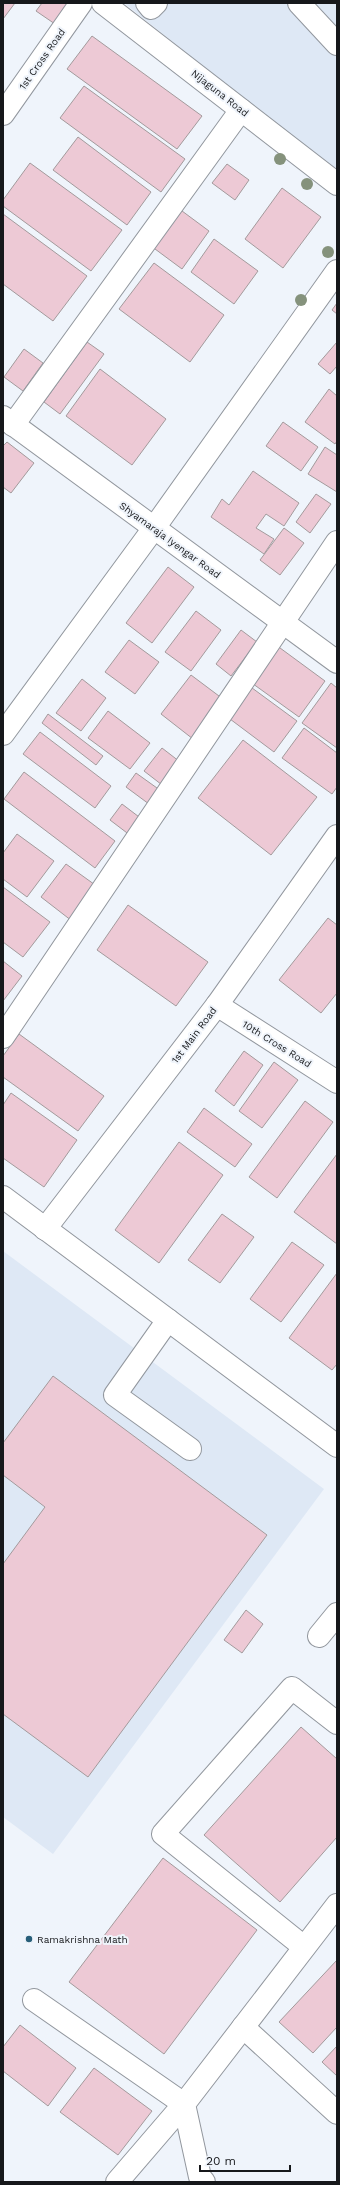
<svg xmlns="http://www.w3.org/2000/svg" width="340" height="2185" viewBox="0 0 340 2185" font-family="'Work Sans',sans-serif">
	<style>
		.built { fill: #dee8f5 }
		.building { fill: #edc9d5; stroke: #a39a9c }
		.lines { fill: none; stroke-linecap: round; stroke-linejoin: round }
		.minor-casing { stroke: #92979e; stroke-width: 24 }
		.major-casing { stroke: #92979e; stroke-width: 24 }
		.minor { stroke: #fff; stroke-width: 22 }
		.major { stroke: #fff; stroke-width: 22 }
		.tree { fill: #85927c }
		.poi-dot { fill: #275e79; stroke: #eff4fb; stroke-width: 1.5 }
		.labels { text-anchor: middle; dominant-baseline: central; stroke-width: 4; stroke-linejoin: round; paint-order: stroke }
		.street-label { font-size: 10px; fill: #16181b; stroke: #eff4fb }
		.poi-label { font-size: 10px; fill: #16181b; stroke: #eff4fb; text-anchor: start }
	</style>
	<rect width="100%" height="100%" fill="#eff4fb"/>
	<g class="built">
		<polygon points="124,3 337,3 337,173"/>
		<polygon points="3,1251 324,1489 53,1854 3,1817"/>
	</g>
	<g class="building">
		<polygon points="3,3 15,3 3,19"/>
		<polygon points="42,3 71,3 55,24 36,11"/>
		<polygon points="92,36 202,116 177,149 67,69"/>
		<polygon points="84,86 185,159 161,192 60,118"/>
		<polygon points="78,137 151,192 127,225 53,170"/>
		<polygon points="30,163 122,230 91,271 3,206 3,200"/>
		<polygon points="227,164 249,180 235,200 212,183"/>
		<polygon points="282,188 321,217 283,268 245,239"/>
		<polygon points="178,208 209,231 182,269 151,246"/>
		<polygon points="3,214 87,276 53,321 3,284"/>
		<polygon points="214,239 258,271 234,304 191,272"/>
		<polygon points="154,263 224,315 190,362 119,309"/>
		<polygon points="337,303 337,314 332,310"/>
		<polygon points="87,342 104,354 60,414 44,402"/>
		<polygon points="337,342 337,366 330,374 318,364"/>
		<polygon points="24,349 43,363 23,391 4,377"/>
		<polygon points="100,369 166,419 132,465 66,416"/>
		<polygon points="329,389 337,396 337,441 335,444 305,422"/>
		<polygon points="283,422 318,447 301,471 266,446"/>
		<polygon points="7,442 34,463 11,493 3,487 3,446"/>
		<polygon points="325,447 337,455 337,492 308,474"/>
		<polygon points="253,471 299,503 284,526 266,514 256,528 274,539 264,554 211,517 222,499 229,505"/>
		<polygon points="316,494 331,504 310,533 296,522"/>
		<polygon points="284,528 304,543 280,575 260,560"/>
		<polygon points="168,567 194,587 152,643 126,623"/>
		<polygon points="196,611 221,630 191,671 165,652"/>
		<polygon points="241,630 257,642 231,676 216,664"/>
		<polygon points="129,640 159,662 135,694 105,672"/>
		<polygon points="276,645 325,681 299,717 249,681"/>
		<polygon points="191,675 223,699 193,739 161,714"/>
		<polygon points="82,679 106,698 81,731 56,713"/>
		<polygon points="331,683 337,688 337,748 302,723"/>
		<polygon points="248,685 297,721 274,752 226,716"/>
		<polygon points="108,711 150,743 130,769 88,738"/>
		<polygon points="48,714 103,756 96,765 42,723"/>
		<polygon points="304,728 337,753 337,787 332,794 282,758"/>
		<polygon points="40,732 111,786 95,808 23,754"/>
		<polygon points="243,740 317,797 271,855 198,798"/>
		<polygon points="162,748 184,765 166,788 144,771"/>
		<polygon points="24,772 115,841 95,868 4,799"/>
		<polygon points="136,773 164,793 153,807 126,787"/>
		<polygon points="122,804 147,823 135,839 110,820"/>
		<polygon points="17,834 54,861 27,897 3,879 3,853"/>
		<polygon points="66,864 98,887 72,921 41,897"/>
		<polygon points="3,887 50,922 23,957 3,942"/>
		<polygon points="128,905 208,962 176,1006 97,950"/>
		<polygon points="328,918 337,925 337,993 321,1013 279,980"/>
		<polygon points="3,961 22,976 3,1001"/>
		<polygon points="19,1034 104,1096 78,1131 3,1077 3,1056"/>
		<polygon points="244,1051 263,1065 234,1106 215,1091"/>
		<polygon points="274,1062 298,1080 262,1128 239,1111"/>
		<polygon points="11,1093 77,1140 44,1187 3,1158 3,1105"/>
		<polygon points="305,1101 333,1122 277,1198 249,1177"/>
		<polygon points="204,1108 252,1144 235,1167 187,1132"/>
		<polygon points="179,1142 223,1175 159,1263 115,1230"/>
		<polygon points="337,1154 337,1244 294,1212"/>
		<polygon points="222,1214 254,1237 220,1283 188,1260"/>
		<polygon points="292,1242 324,1265 281,1322 250,1299"/>
		<polygon points="337,1273 337,1364 332,1370 289,1338"/>
		<polygon points="53,1376 267,1535 88,1777 3,1714 3,1564 45,1507 3,1475 3,1443"/>
		<polygon points="246,1610 263,1624 242,1653 224,1640"/>
		<polygon points="301,1727 337,1759 337,1837 280,1902 204,1835"/>
		<polygon points="163,1858 257,1930 164,2054 69,1982"/>
		<polygon points="337,1960 337,2027 313,2053 279,2022"/>
		<polygon points="20,2025 76,2068 48,2106 3,2071 3,2047"/>
		<polygon points="337,2046 337,2076 322,2062"/>
		<polygon points="94,2068 152,2111 118,2155 60,2112"/>
	</g>
	<g class="lines">
		<g class="minor-casing">
			<g id="minor">
				<polyline points="103,3 337,184"/>
				<polyline points="147,3 151,8 156,3"/>
				<polyline points="299,3 337,44"/>
				<polyline points="3,114 81,3"/>
				<polyline points="3,417 337,662"/>
				<polyline points="13,425 241,110"/>
				<polyline points="3,734 154,528 337,271"/>
				<polyline points="217,1005 337,1082"/>
				<polyline points="3,1037 337,542"/>
				<polyline points="45,1229 217,1005 337,836"/>
				<polyline points="168,1320 115,1395 190,1449"/>
				<polyline points="319,1636 337,1614"/>
				<polyline points="304,1947 163,1834 292,1688 337,1723"/>
				<polyline points="34,2000 184,2104 117,2182"/>
				<polyline points="243,2027 337,2113"/>
				<polyline points="204,2182 200,2177 184,2104 337,1905"/>
			</g>
		</g>
		<g class="major-casing">
			<polyline id="major" points="3,1197 337,1446"/>
		</g>
		<use href="#minor" class="minor"/>
		<use href="#major" class="major"/>
	</g>
	<g class="tree">
		<circle cx="280" cy="159" r="6"/>
		<circle cx="307" cy="184" r="6"/>
		<circle cx="328" cy="252" r="6"/>
		<circle cx="301" cy="300" r="6"/>
	</g>
	<circle class="poi-dot" cx="29" cy="1939" r="4"/>
	<g class="labels">
		<g class="street-label">
			<text transform="translate(42 59) rotate(-55)">1st Cross Road</text>
			<text transform="translate(220 93) rotate(38)">Nijaguna Road</text>
			<text transform="translate(170 540) rotate(36)">Shyamaraja Iyengar Road</text>
			<text transform="translate(194 1035) rotate(-53)">1st Main Road</text>
			<text transform="translate(277 1044) rotate(32)">10th Cross Road</text>
		</g>
		<g class="poi-label">
			<text x="37" y="1939">Ramakrishna Math</text>
		</g>
	</g>
	<rect width="340" height="2185" fill="none" stroke="#16181b" stroke-width="8"/>
	<path d="M200 2165v6h90v-6" fill="none" stroke="#16181b" stroke-width="2"/>
	<text x="206" y="2165" font-size="12" fill="#16181b" stroke="#eff4fb" stroke-width="3" paint-order="stroke">20 m</text>
</svg>
